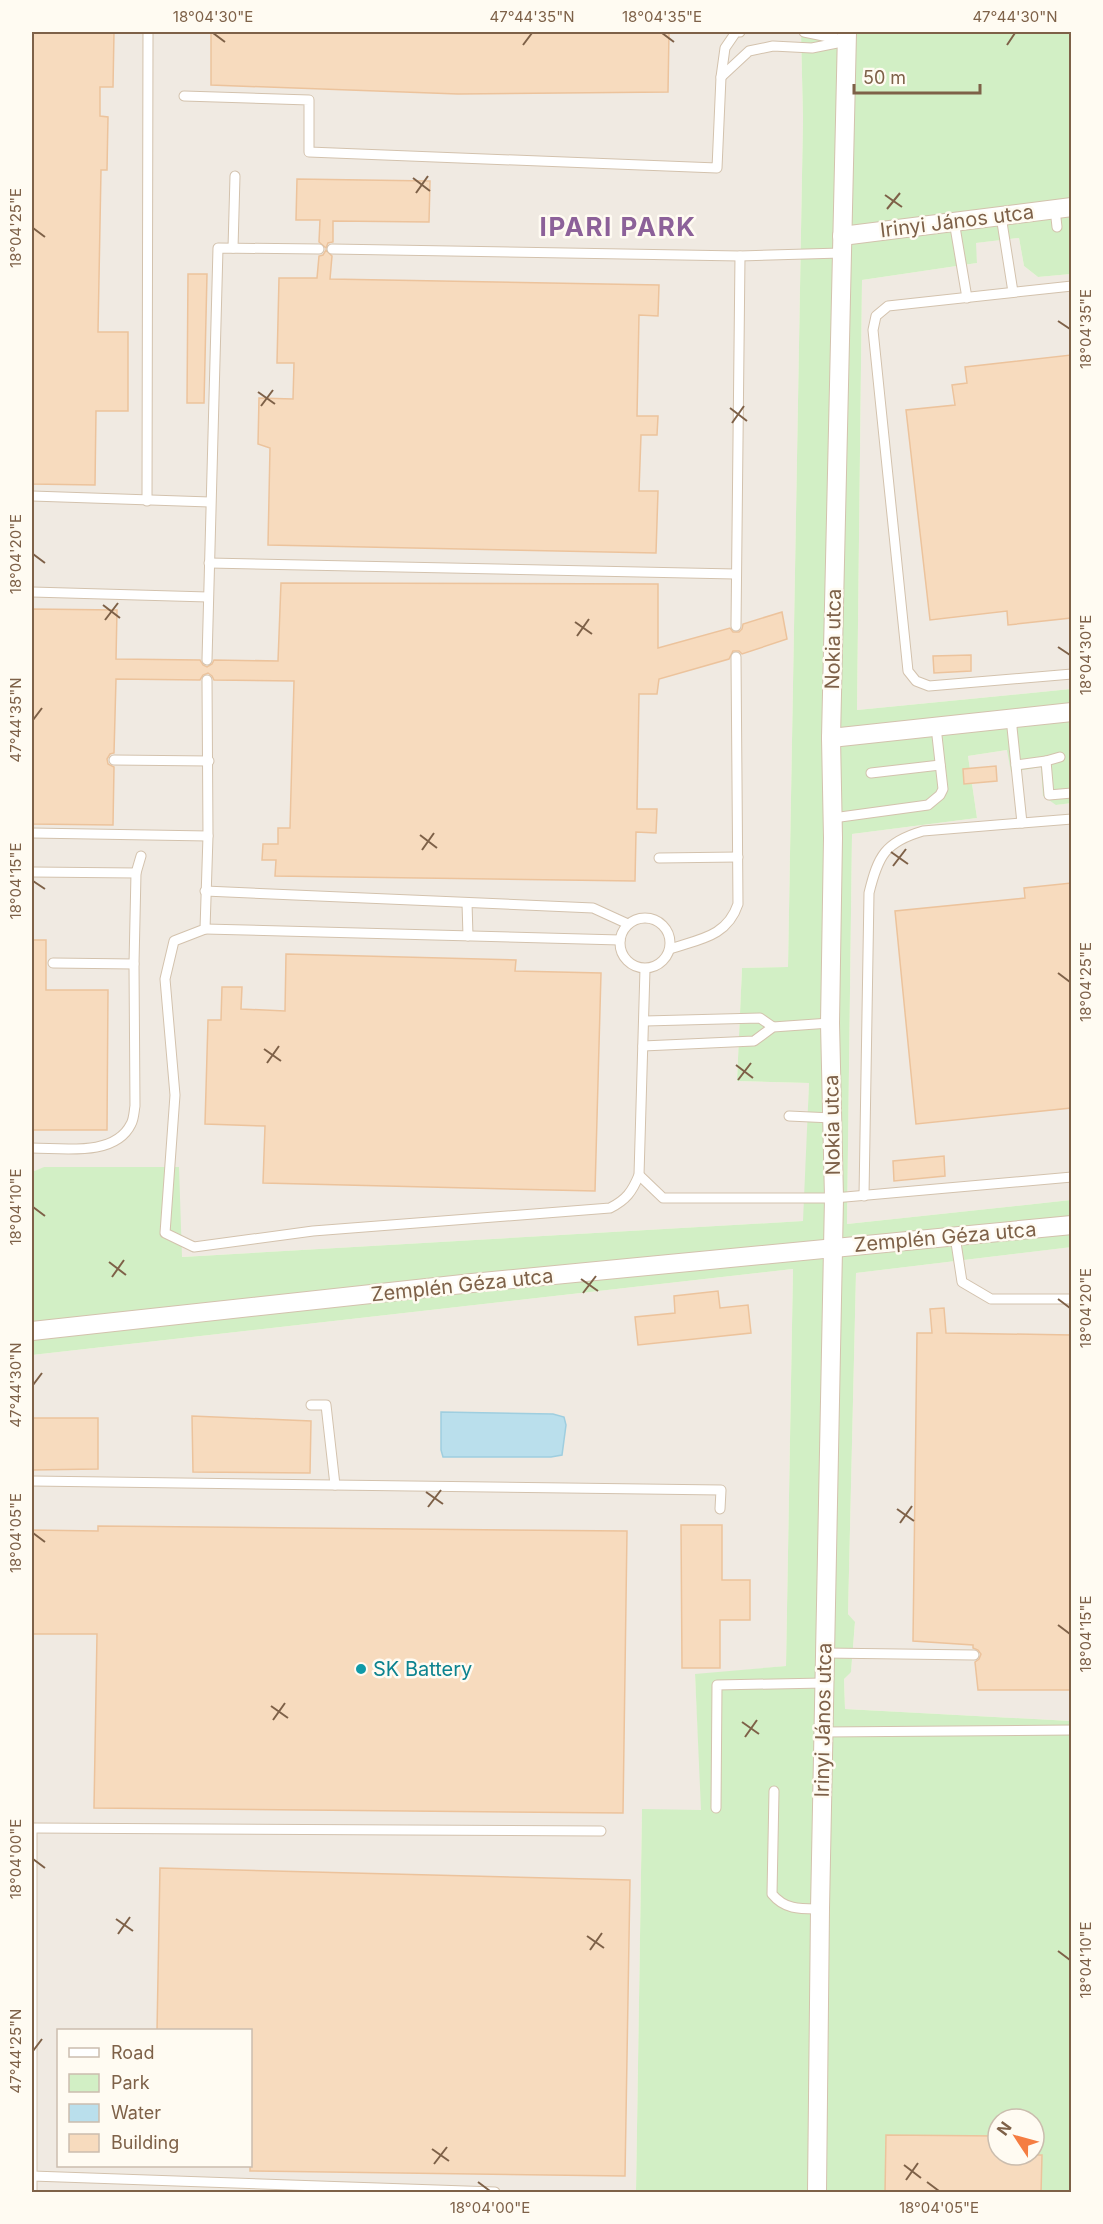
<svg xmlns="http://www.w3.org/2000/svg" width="1103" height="2224" viewBox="0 0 1103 2224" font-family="Inter,sans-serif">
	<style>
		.industrial { fill: #f0eae2; fill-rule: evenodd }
		.green { fill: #d2efc5; fill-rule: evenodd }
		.water { fill: #badfec; stroke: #9fcedf; stroke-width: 1.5 }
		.building { fill: #f7dbbe; stroke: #ecc39c; stroke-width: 1.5 }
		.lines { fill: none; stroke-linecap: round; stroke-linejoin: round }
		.service-casing { stroke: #d3c2ad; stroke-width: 11 }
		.minor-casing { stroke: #d3c2ad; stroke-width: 20 }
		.service { stroke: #fff; stroke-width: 9 }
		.minor { stroke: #fff; stroke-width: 18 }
		.ticks { fill: none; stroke: #7e6148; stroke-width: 2 }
		.culture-dot { fill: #0f9aa8; stroke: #fffbf2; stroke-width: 2 }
		.labels { text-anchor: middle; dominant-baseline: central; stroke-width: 5; stroke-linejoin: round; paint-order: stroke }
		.street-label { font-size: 20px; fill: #7e6148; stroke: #fffbf2 }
		.culture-label { font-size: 20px; fill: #0d838f; stroke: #fffbf2; text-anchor: start }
		.district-label { font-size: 26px; font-weight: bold; letter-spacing: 1.5px; fill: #8c6199; stroke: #fffbf2 }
		.neatline { fill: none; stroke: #7e6148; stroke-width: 2 }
		.ticks-label { font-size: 15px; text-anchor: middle; fill: #7e6148 }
	</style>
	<rect width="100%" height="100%" fill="#fff9e9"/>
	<g class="industrial">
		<polygon points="32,32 801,32 803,119 788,967 742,968 737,1081 809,1083 804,1221 181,1257 45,1167 32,1172"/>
		<polygon points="1019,238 1024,266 1038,277 1071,274 1071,689 857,710 862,280 977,263 975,243"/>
		<polygon points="1007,750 1042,767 1056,805 1071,803 1071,1200 847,1224 852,834 977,818 968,756"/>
		<polygon points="1071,1247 1071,1721 845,1709 844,1679 851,1671 855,1623 848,1614 856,1273"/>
		<path d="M793 1269 786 1666 695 1675 702 1810H642L636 2192H32V1355ZM58 2030H250V2166H58Z"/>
	</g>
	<path class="green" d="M801 32H1071V274L1038 277 1024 266 1019 238 976 243 977 263 862 280 857 710 1071 689 1072 803 1056 805 1043 796 1041 767 1011 772 1007 750 968 756 977 818 852 834 847 1224 1071 1200 1072 1247 856 1273 848 1614 855 1622 851 1672 844 1679 845 1709 1071 1721V2192H636L642 1809 701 1810 695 1674 786 1666 793 1269 32 1355V1172L44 1167H179L182 1257 803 1221 809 1083 737 1081 742 968 788 967 803 119ZM998 2119H1034V2155H998Z"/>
	<polygon class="water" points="441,1412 553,1414 564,1417 566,1425 562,1455 551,1457 443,1457 441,1450"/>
	<g class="building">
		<polygon points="32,32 114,32 113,87 100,87 100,116 108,117 107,170 101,170 98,332 128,332 128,411 96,411 95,485 32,484"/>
		<polygon points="211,32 669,32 668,92 458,94 211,85"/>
		<polygon points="297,179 430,181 429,222 333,221 333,242 328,243 326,248 319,242 320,220 296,220"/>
		<polygon points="326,250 332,256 330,279 659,285 658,316 639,315 637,416 658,416 657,435 641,435 639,491 658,491 656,553 268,545 270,448 258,444 259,398 293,399 294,363 277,363 279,278 317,278 319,256 323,255"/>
		<polygon points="188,274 207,274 204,403 187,403"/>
		<polygon points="1071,355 1071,618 1008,625 1007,611 930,620 906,410 955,405 952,385 967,383 965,367"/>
		<polygon points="281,583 658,584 658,648 730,628 733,632 739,632 742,629 743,624 782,612 787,639 742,654 739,651 733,651 729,659 659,679 657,694 639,694 637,809 657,809 656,833 636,832 635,881 275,876 276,860 262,860 263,844 278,844 278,828 290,828 294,681 214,680 212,676 208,673 203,675 200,680 116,679 114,753 110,754 107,759 108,764 114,767 113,825 32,824 32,609 117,610 116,659 200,660 203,665 207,667 212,664 214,660 278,661"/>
		<polygon points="971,655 971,671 934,673 933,656"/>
		<polygon points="996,766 997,781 964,784 963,769"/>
		<polygon points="1071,883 1071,1108 916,1124 895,911 1025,898 1024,888"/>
		<polygon points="32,940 46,940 46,990 108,990 107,1130 32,1130"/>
		<polygon points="286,954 516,960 515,971 601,973 595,1191 263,1183 265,1126 205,1124 208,1020 221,1020 222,987 242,987 241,1009 285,1011"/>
		<polygon points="944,1156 945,1176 894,1181 893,1161"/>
		<polygon points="718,1291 720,1308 748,1305 751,1333 638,1345 635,1317 675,1313 674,1296"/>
		<polygon points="944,1308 946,1333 1071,1335 1071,1690 978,1690 975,1662 979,1659 981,1654 978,1650 973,1648 973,1645 913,1641 917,1333 932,1333 930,1309"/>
		<polygon points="192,1416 311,1421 310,1473 193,1472"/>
		<polygon points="32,1418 98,1418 98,1469 32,1470"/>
		<polygon points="681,1525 722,1525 722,1580 750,1580 750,1620 720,1620 720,1668 682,1668"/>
		<polygon points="98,1526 627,1531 623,1813 94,1808 97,1634 32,1634 32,1530 98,1531"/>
		<polygon points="160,1868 630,1880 625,2176 250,2171 250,2031 157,2031"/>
		<polygon points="886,2135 998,2136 998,2155 1042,2155 1041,2193 885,2193"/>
	</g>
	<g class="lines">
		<g class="service-casing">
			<g id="service">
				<polyline points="804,32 843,40"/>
				<polyline points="721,77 749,51 773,46 812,48 847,41"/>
				<polyline points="184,96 309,100 309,152 717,168 721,77 725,48 736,32 740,32"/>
				<polyline points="1055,209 1057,227"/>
				<polyline points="1001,216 1013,292"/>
				<polyline points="954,221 967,298"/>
				<polyline points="233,248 235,176"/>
				<polyline points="332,249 740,256 841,253"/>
				<polyline points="1072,286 888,306 876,316 873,330 908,671 916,681 929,686 1072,674"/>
				<polyline points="32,496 210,502"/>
				<polyline points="147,501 148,32"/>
				<polyline points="209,563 735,574"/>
				<polyline points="32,592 208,597"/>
				<polyline points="736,626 740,256"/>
				<polyline points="207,660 218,248 319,249"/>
				<path d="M207 680 208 836 205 929 174 941 165 979 175 1095 165 1233 194 1247 313 1231 610 1208C626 1200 632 1192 639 1175L645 969"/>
				<polyline points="1011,718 1022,823"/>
				<polyline points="114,760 209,761"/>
				<polyline points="1046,761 1060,757"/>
				<polyline points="1016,765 1046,761 1049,795 1072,793"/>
				<polyline points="871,773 940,765"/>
				<polyline points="833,818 928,805 940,795 943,789 936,727"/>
				<polyline points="32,833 208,836"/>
				<polyline points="659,858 738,857"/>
				<polyline points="32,872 136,873"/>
				<polyline points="205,891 593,908 628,924"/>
				<polyline points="467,903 468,936"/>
				<circle cx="645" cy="943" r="25"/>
				<polyline points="205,929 620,940"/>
				<path d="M670 949C699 939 727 937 738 904L736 657"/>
				<polyline points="53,963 134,964"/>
				<polyline points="645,1021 760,1018 773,1027"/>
				<polyline points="643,1046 754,1041 773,1027 830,1023"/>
				<polyline points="789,1116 832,1118"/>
				<path d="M32 1148C63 1148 115 1157 131 1124 134 1119 134 1111 135 1106L134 964 136 873 141 856"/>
				<polyline points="639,1175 663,1198 834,1198 1072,1177"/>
				<path d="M864 1196 869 893C878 856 885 842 923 831L1072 819"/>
				<polyline points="955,1236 962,1282 991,1299 1072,1299"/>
				<polyline points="311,1405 326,1405 335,1485"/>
				<polyline points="32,1481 721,1490 720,1509"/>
				<polyline points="825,1653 974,1655"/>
				<polyline points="823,1732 1072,1730"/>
				<path d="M774 1791 772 1894C785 1910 801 1909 820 1909"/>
				<polyline points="716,1808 717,1685 824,1683"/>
				<polyline points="32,1828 601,1831"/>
				<polyline points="32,1828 32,2192"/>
				<polyline points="32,2176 495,2192"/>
			</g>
		</g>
		<g class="minor-casing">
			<g id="minor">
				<polyline points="842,236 1072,207"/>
				<polyline points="831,738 1072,712"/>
				<polyline points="32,1331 472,1283 1072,1225"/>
				<polyline points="817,2192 820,1909 834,1198 830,1023 833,838 831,738 847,32"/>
			</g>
		</g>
		<use href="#service" class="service"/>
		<use href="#minor" class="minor"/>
	</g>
	<path class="ticks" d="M213 33 225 42M662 33 674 42M523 45 532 33M1007 45 1015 33M413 178 430 191M416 193 428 176M885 195 902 207M887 209 900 193M33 228 45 237M1058 321 1070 329M258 392 275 404M261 406 273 390M730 408 747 421M732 423 744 406M33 554 45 563M103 605 120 618M105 620 118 603M575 622 592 634M577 636 589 619M1058 647 1070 655M33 720 42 708M420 835 437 848M422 850 434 833M891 852 908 864M893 866 906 849M33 881 45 889M1058 973 1070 982M264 1049 281 1061M267 1063 279 1046M736 1065 753 1078M738 1080 751 1063M33 1207 45 1216M109 1262 126 1275M112 1277 124 1260M581 1279 598 1291M583 1293 596 1276M1058 1299 1070 1308M33 1385 42 1373M426 1492 443 1504M428 1507 441 1490M897 1509 914 1521M900 1523 912 1506M33 1533 45 1542M1058 1625 1070 1634M271 1706 288 1718M273 1720 285 1703M742 1722 759 1734M745 1737 757 1720M33 1859 45 1868M116 1919 133 1931M118 1934 130 1917M587 1936 604 1948M590 1950 602 1933M1058 1951 1070 1960M33 2051 42 2039M432 2149 449 2161M434 2164 447 2147M904 2165 921 2178M906 2180 918 2163M478 2182 490 2191M927 2182 939 2191"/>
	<circle class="culture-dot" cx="361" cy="1669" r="6"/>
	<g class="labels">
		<g class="street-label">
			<text transform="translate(957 221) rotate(-7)">Irinyi János utca</text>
			<text transform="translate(833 639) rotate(-89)">Nokia utca</text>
			<text transform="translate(832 1125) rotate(-91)">Nokia utca</text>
			<text transform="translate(945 1237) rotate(-5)">Zemplén Géza utca</text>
			<text transform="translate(462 1285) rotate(-6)">Zemplén Géza utca</text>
			<text transform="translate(823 1720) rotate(-89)">Irinyi János utca</text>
		</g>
		<g class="culture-label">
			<text x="373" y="1669">SK Battery</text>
		</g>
		<g class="district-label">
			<text x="618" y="226">IPARI PARK</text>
		</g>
	</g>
	<rect width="1103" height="2224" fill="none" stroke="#fffbf2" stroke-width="66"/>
	<rect x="57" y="2029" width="195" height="138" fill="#fffbf2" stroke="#cbbdae" stroke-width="1.5"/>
	<rect x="69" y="2048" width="30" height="9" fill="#ffffff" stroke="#cbbdae" stroke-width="1.5"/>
	<text x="111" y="2059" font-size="18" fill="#7e6148">Road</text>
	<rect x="69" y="2074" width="30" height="18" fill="#d2efc5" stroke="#cbbdae" stroke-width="1.5"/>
	<text x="111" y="2089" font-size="18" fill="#7e6148">Park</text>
	<rect x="69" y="2104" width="30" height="18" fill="#badfec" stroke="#cbbdae" stroke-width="1.5"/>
	<text x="111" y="2119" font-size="18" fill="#7e6148">Water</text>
	<rect x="69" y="2134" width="30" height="18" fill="#f7dbbe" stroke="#cbbdae" stroke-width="1.5"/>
	<text x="111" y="2149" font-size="18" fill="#7e6148">Building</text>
	<g transform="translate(1016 2137) rotate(306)"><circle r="28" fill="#fffbf2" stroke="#cbbdae" stroke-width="1.5"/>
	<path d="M0-4.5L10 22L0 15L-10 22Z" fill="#f57d42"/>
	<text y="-9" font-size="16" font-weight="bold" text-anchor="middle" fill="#7e6148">N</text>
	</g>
	<path d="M854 84v9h126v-9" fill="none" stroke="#7e6148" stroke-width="3"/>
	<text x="863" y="84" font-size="18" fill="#7e6148" stroke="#fffbf2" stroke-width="4.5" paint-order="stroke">50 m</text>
	<rect x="33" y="33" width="1037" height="2158" class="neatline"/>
	<g class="ticks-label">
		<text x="213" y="22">18°04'30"E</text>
		<text x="532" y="22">47°44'35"N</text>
		<text x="662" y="22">18°04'35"E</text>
		<text x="1015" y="22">47°44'30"N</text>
		<text transform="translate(16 228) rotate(-90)" y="5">18°04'25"E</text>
		<text transform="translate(1086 329) rotate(-90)" y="5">18°04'35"E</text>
		<text transform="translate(16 554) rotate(-90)" y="5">18°04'20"E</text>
		<text transform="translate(1086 655) rotate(-90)" y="5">18°04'30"E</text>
		<text transform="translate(16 720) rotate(-90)" y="5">47°44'35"N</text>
		<text transform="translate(16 881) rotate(-90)" y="5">18°04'15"E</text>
		<text transform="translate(1086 982) rotate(-90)" y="5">18°04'25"E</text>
		<text transform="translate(16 1207) rotate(-90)" y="5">18°04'10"E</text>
		<text transform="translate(1086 1308) rotate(-90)" y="5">18°04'20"E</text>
		<text transform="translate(16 1385) rotate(-90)" y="5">47°44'30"N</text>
		<text transform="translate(16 1533) rotate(-90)" y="5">18°04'05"E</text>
		<text transform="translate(1086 1634) rotate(-90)" y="5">18°04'15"E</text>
		<text transform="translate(16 1859) rotate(-90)" y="5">18°04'00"E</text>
		<text transform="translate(1086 1960) rotate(-90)" y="5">18°04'10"E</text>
		<text transform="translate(16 2051) rotate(-90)" y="5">47°44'25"N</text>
		<text x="490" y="2213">18°04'00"E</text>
		<text x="939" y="2213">18°04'05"E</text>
	</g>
</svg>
